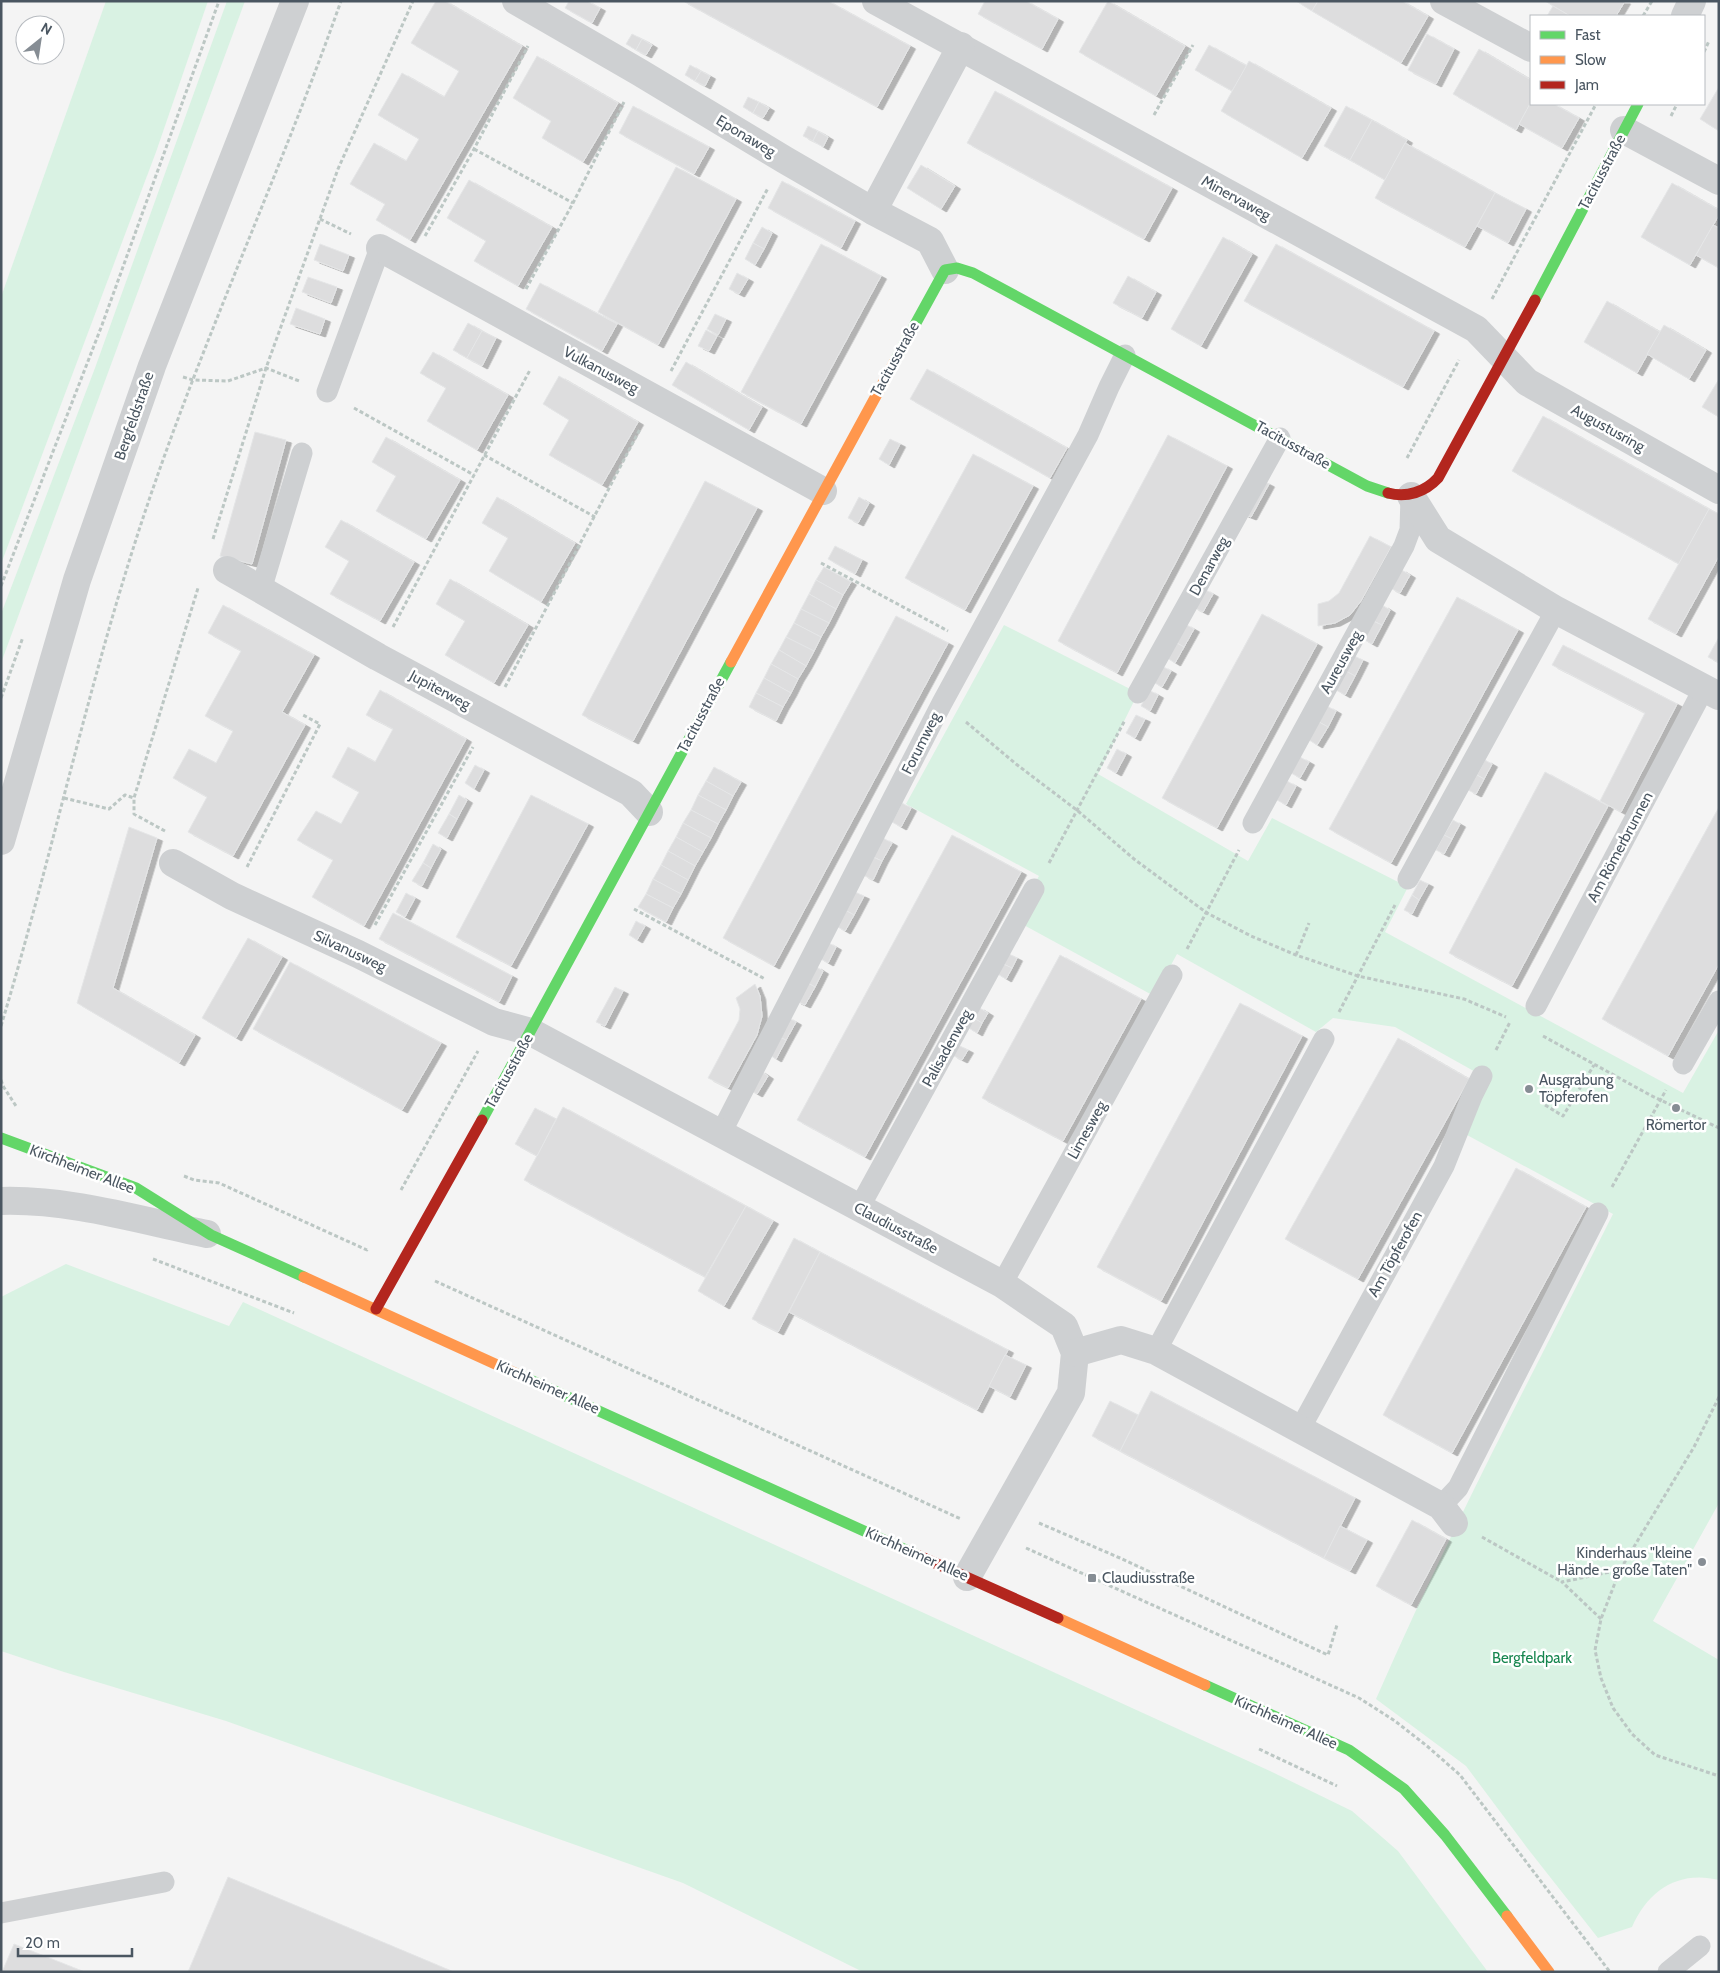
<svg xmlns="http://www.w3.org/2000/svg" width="1720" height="1973" viewBox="0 0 1720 1973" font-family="Cabin,sans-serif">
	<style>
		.green { fill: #d9f2e3 }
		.building { fill: #ddddde; stroke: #e5e6e7; filter: url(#shadow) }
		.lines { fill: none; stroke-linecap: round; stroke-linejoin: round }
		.path { stroke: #bcc7c4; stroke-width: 3; stroke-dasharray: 4 2.5; stroke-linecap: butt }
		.lane { stroke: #ced0d2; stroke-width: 21 }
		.street { stroke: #ced0d2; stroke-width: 28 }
		.fast { stroke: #63d668; stroke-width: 11 }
		.slow { stroke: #ff974d; stroke-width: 11 }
		.jam { stroke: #b3261e; stroke-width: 11 }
		.poi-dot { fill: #868d94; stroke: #fff; stroke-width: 2 }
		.labels { text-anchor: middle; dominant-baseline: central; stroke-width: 5; stroke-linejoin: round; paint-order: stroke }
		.street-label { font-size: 15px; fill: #4a5661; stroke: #fff }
		.poi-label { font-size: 15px; fill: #4a5661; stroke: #fff; text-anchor: start }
		.park-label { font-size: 15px; fill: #17864f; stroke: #fff }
	</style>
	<defs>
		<filter id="shadow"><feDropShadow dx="5.5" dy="3" stdDeviation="0" flood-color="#0004"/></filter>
	</defs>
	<rect width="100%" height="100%" fill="#f4f4f4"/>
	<g class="green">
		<polygon points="106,1 208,1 156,152 1,564 1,297"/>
		<polygon points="227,1 245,1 1,663 1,614 95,368"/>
		<path d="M1004 625 1138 693 1098 774 1248 861 1272 818 1408 887 1385 932 1683 1093 1719 1030V1503L1653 1621 1719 1660V1880C1679 1870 1648 1890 1632 1927L1598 1938 1528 1849 1466 1766 1376 1699C1448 1534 1532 1375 1613 1214L1467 1135 1488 1079 1395 1027 1333 1018 1316 1032 1177 954 1154 996 1013 919 1039 876 906 804Z"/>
		<polygon points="66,1264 229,1326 243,1302 1270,1771 1352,1811 1398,1851 1488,1972 863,1972 683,1883 226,1721 64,1672 1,1651 1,1297"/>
	</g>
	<g class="building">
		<polygon points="436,1 445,1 522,46 410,240 376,220 385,204 350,184 374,143 406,161 419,139 378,115 402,73 444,97 459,71 411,43"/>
		<polygon points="569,1 587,1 600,8 592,23 565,8"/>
		<polygon points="683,1 828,1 910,46 877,107"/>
		<polygon points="985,1 1026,1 1058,19 1042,49 978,14"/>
		<polygon points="1108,1 1185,46 1156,96 1079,52"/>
		<polygon points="1296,1 1318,1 1312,11"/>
		<polygon points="1318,1 1402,1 1428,16 1401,63 1312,11"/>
		<polygon points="1545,1 1625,1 1616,16 1570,16"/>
		<polygon points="1553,6 1570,16 1547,16"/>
		<polygon points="632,34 642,39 636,50 626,44"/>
		<polygon points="1427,34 1454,49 1436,84 1408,70"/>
		<polygon points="642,39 652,45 646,55 636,50"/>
		<polygon points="1209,45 1247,66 1232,91 1195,70"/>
		<polygon points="1479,49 1531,80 1531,102 1516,130 1453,94"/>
		<polygon points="537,56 618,103 583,162 542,138 551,121 513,98"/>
		<polygon points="1249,61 1331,108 1302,158 1221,111"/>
		<polygon points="690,65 701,71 695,81 685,75"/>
		<polygon points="701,71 710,76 705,86 695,81"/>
		<polygon points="1719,87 1719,131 1700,119"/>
		<polygon points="995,91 1172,188 1144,239 967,143"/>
		<polygon points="748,97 759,102 753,113 743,107"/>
		<polygon points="759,102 769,108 763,118 753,113"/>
		<polygon points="1531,102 1531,104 1554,104 1579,118 1562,148 1519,124"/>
		<polygon points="633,106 709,147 694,174 619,133"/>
		<polygon points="1346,106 1372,120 1350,160 1324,146"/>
		<polygon points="1372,120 1407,140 1385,180 1350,160"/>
		<polygon points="808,126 818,131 813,141 803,136"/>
		<polygon points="818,131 828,137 823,147 813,141"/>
		<polygon points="1405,143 1495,193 1465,247 1375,198"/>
		<polygon points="921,165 955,186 941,209 907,188"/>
		<polygon points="676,167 736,199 658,345 598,312"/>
		<polygon points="469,180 552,227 518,286 474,261 486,241 447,218"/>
		<polygon points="782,181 855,221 841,248 768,208"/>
		<polygon points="1672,183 1719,210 1719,215 1690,265 1641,237"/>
		<polygon points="1495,193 1526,209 1508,243 1477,226"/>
		<polygon points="1713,225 1719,228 1719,268 1696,255"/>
		<polygon points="762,227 772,233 764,249 753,243"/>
		<polygon points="1223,237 1252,254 1201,346 1171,329"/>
		<polygon points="753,243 764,249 755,265 745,259"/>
		<polygon points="320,244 349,255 343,271 314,260"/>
		<polygon points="821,244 881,276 801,424 741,392"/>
		<polygon points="1276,244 1434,331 1403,387 1244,301"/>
		<polygon points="737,273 748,279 739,294 729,289"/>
		<polygon points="1128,276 1156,292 1142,318 1113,303"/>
		<polygon points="308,277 337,287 331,303 302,292"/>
		<polygon points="540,283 617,324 602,351 526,309"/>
		<polygon points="1607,301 1660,332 1637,373 1584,342"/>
		<polygon points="296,308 325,319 320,334 290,324"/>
		<polygon points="715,314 726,319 718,335 707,329"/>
		<polygon points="468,323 482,331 467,358 453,350"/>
		<polygon points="1664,325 1706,350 1689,379 1647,354"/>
		<polygon points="706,330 717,336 709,351 698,346"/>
		<polygon points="482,331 496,338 482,366 467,358"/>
		<polygon points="433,352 508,395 477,450 427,421 446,388 420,373"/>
		<polygon points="686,362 762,407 749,430 672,385"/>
		<polygon points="927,369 1067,448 1050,478 910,399"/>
		<polygon points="559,376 638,422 602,485 549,455 569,420 543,404"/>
		<polygon points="1719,379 1719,417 1702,407"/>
		<polygon points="1543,416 1709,509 1679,564 1512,471"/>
		<polygon points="255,432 286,440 252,564 220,556"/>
		<polygon points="1168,435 1227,466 1117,673 1058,641"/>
		<polygon points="386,437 460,480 426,539 376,511 396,476 372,462"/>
		<polygon points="890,439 900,444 889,465 879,459"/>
		<polygon points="973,454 1033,486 965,610 905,578"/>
		<polygon points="1261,480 1269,484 1251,517 1243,514"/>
		<polygon points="705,481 757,508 633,741 582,715"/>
		<polygon points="497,497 575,543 541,602 489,571 508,538 482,523"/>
		<polygon points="859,497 869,503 858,523 848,518"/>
		<polygon points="1709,509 1719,514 1719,556 1676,634 1648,619"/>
		<polygon points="341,520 414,562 380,621 330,594 349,561 325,547"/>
		<polygon points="1370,536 1391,547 1361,601 1350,615 1335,623 1318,626 1318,604 1329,601 1339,593"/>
		<polygon points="835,546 862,560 855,574 828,559"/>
		<polygon points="824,567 851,582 843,595 816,580"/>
		<polygon points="1400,569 1410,575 1400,593 1390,588"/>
		<polygon points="450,579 528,625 494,683 445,655 465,621 436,604"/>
		<polygon points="816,580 843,595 836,609 809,594"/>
		<polygon points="1204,589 1213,594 1203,612 1193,607"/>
		<polygon points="809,594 836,609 829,623 801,609"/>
		<polygon points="1457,597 1518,630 1391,863 1329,829"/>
		<polygon points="223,605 314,655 282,712 305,725 233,856 188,832 207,797 173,778 189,749 216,763 233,731 205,716 241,651 208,633"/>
		<polygon points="1382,605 1390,610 1382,625 1373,621"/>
		<polygon points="801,609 829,623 821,637 794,623"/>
		<polygon points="1262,614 1317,644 1217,828 1162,798"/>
		<polygon points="896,616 948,643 774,966 723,938"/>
		<polygon points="1373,621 1382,625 1372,644 1363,639"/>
		<polygon points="794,623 821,637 814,651 786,637"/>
		<polygon points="1185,624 1194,629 1184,647 1175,642"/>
		<polygon points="786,637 814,651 806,666 779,650"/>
		<polygon points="1719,637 1719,663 1708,657"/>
		<polygon points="1175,642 1184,647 1175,663 1167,658"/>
		<polygon points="1563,645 1677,704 1621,812 1600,801 1645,713 1552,665"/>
		<polygon points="779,650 806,666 798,679 771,664"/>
		<polygon points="1354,656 1363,660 1355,676 1346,671"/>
		<polygon points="771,664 798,679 791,693 764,678"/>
		<polygon points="1162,666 1171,671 1162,687 1153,682"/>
		<polygon points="1346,671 1355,676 1345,695 1336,690"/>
		<polygon points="764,678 791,693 783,707 756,693"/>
		<polygon points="380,690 466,739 364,926 312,897 333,860 297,840 316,811 341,824 359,792 332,777 348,747 375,762 393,729 366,715"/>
		<polygon points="1149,690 1158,695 1150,711 1141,706"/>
		<polygon points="756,693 783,707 776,721 749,707"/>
		<polygon points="1327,706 1336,711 1328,727 1319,722"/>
		<polygon points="1136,715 1145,719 1135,738 1126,733"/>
		<polygon points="1319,722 1328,727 1317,745 1309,740"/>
		<polygon points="1117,749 1126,754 1116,773 1107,768"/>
		<polygon points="1300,757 1309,762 1300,778 1291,773"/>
		<polygon points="1485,760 1492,764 1484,779 1477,775"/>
		<polygon points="475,765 484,770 474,789 465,783"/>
		<polygon points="714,767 741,782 733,796 706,781"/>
		<polygon points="1545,772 1608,806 1512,986 1449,953"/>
		<polygon points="1477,775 1484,779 1476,794 1468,790"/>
		<polygon points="706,781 733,796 726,810 698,795"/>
		<polygon points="1287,781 1296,786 1286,805 1277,800"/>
		<polygon points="459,795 467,800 457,819 449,814"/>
		<polygon points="531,795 588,824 511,966 456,937"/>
		<polygon points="698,795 726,810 718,824 691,810"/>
		<polygon points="902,803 911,808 901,827 892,822"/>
		<polygon points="1719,807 1719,964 1668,1056 1602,1019"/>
		<polygon points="691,810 718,824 711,838 683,823"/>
		<polygon points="449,814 457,819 447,838 438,833"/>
		<polygon points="1453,820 1460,824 1452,839 1444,835"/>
		<polygon points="683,823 711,838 703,852 676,837"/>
		<polygon points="129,827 157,838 113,988 195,1035 179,1063 77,1003"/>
		<polygon points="952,835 1021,872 865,1157 797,1120"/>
		<polygon points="1444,835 1452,839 1444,854 1436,850"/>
		<polygon points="676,837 703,852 695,866 668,851"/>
		<polygon points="883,838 892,843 882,861 873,857"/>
		<polygon points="433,844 441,849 431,868 423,863"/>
		<polygon points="668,851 695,866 688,880 661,865"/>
		<polygon points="873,857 882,861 873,880 863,875"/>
		<polygon points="423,863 431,868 422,886 412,881"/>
		<polygon points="661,865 688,880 681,894 653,879"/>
		<polygon points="653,879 681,894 673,908 646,894"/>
		<polygon points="1420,880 1428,884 1419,900 1412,895"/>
		<polygon points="855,892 864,896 854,915 845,910"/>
		<polygon points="406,893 415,898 405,917 396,912"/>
		<polygon points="646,894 673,908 666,922 638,907"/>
		<polygon points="1412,895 1419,900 1412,914 1404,910"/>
		<polygon points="845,910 854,915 845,931 836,926"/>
		<polygon points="393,913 512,976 499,1002 379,939"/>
		<polygon points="636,921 645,926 637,940 629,935"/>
		<polygon points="248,938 282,957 236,1038 202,1018"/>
		<polygon points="827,942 836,947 828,963 819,958"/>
		<polygon points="1007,953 1017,958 1012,968 1001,963"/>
		<polygon points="1060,955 1141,999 1063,1141 982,1098"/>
		<polygon points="290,962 441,1043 402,1110 253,1029"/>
		<polygon points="1001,963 1012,968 1006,979 996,973"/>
		<polygon points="815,966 823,971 815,987 806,982"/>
		<polygon points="806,982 815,987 805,1005 796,1001"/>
		<polygon points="755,984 760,996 762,1016 757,1035 728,1088 708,1078 739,1020 740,1009 736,998"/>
		<polygon points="615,987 623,991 605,1026 596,1022"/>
		<polygon points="1240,1003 1302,1036 1161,1301 1097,1267"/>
		<polygon points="978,1007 988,1013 982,1023 972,1017"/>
		<polygon points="787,1017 796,1022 786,1040 777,1036"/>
		<polygon points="972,1017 982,1023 977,1033 967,1027"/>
		<polygon points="777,1036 786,1040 776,1059 768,1054"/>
		<polygon points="1398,1038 1469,1079 1358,1279 1285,1239"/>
		<polygon points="958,1045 968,1050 962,1060 952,1055"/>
		<polygon points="759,1070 768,1076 757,1094 748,1089"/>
		<polygon points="563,1107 746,1206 705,1277 524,1180"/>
		<polygon points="535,1108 556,1119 537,1156 515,1144"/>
		<polygon points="1516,1168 1586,1207 1452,1453 1383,1415"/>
		<polygon points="746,1206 773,1221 724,1306 698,1291"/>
		<polygon points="794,1238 820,1252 778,1332 752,1319"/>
		<polygon points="820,1252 1008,1350 977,1410 789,1312"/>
		<polygon points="1005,1355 1026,1365 1010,1397 989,1386"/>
		<polygon points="1151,1391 1355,1498 1324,1558 1120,1451"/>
		<polygon points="1110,1401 1138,1415 1120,1451 1092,1436"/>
		<polygon points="1412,1520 1446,1539 1411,1605 1376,1586"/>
		<polygon points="1340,1526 1367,1540 1350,1571 1324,1558"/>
		<polygon points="228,1877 454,1972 188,1972"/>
		<polygon points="14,1944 85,1972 2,1972"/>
	</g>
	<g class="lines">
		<g class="path">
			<polyline points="1643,16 1652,1"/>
			<polyline points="1704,52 1709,41"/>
			<polyline points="1154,115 1193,45"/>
			<polyline points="1671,116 1677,104"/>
			<polyline points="474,149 573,203"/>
			<polyline points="320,219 351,234"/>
			<polyline points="425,236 474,149 528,46"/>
			<polyline points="526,289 573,203 624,102"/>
			<polyline points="1492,299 1596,104"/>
			<polyline points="671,371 768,188"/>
			<polyline points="183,377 193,380 228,381 266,368 299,381"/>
			<polyline points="354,408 474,475"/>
			<polyline points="484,455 595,517"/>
			<polyline points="1407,458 1459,360"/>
			<polyline points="213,539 266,368 338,169 413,1"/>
			<polyline points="821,563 948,631"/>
			<polyline points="1,586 102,325 219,1"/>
			<polyline points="393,627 530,370"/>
			<polyline points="505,687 640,429"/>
			<polyline points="1,698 23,637"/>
			<polyline points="966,722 1016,764 1078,811 1134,859 1207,913 1251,936 1296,955 1358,976 1464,999 1506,1017"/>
			<polyline points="64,798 109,809 125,795 134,798"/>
			<polyline points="165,831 134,814 134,798 198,588"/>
			<polyline points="1049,863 1125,720"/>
			<polyline points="247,867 320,724 301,714"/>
			<polyline points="634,909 765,979"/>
			<polyline points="375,925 473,747"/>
			<polyline points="1187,949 1239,850"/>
			<polyline points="1296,955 1309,923"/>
			<polyline points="1339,1012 1395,905"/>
			<path d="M1 1026C51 860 87 689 141 524 199 347 279 177 341 1"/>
			<polyline points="1543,1036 1650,1095 1719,1128"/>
			<polyline points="1496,1050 1510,1022"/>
			<polyline points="1,1080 3,1086 16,1106"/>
			<polyline points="1545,1105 1563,1116 1594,1065"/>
			<polyline points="184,1176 194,1180 219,1183 367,1250 369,1248"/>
			<polyline points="1612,1187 1666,1090"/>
			<polyline points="401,1190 478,1051"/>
			<polyline points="153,1259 294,1313"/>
			<polyline points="435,1281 961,1519"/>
			<polyline points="1719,1397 1694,1447 1620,1570 1601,1619 1595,1650 1601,1678 1613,1708 1632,1734 1655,1755 1719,1776"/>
			<polyline points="1039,1523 1120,1558 1328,1655 1337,1625"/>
			<polyline points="1482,1537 1562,1582"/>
			<polyline points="1026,1548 1359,1698 1395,1721 1427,1746 1460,1775 1610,1972"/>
			<polyline points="1601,1619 1562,1582 1620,1570"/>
			<polyline points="1259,1749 1337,1786"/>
		</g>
		<g class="lane">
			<polyline points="327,392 380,248"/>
			<polyline points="261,590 302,453"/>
			<polyline points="1138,693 1280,438"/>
			<polyline points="1253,823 1404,546 1410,530 1411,496"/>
			<polyline points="1408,879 1556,610"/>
			<polyline points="1536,1006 1704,688"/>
			<polyline points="1683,1064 1719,1001"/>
			<polyline points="721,1133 942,703 1088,435 1109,387 1125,355"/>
			<polyline points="859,1208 1034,889"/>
			<polyline points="1002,1284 1172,975"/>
			<polyline points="1156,1351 1324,1039"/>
			<polyline points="1300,1429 1444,1166 1472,1096 1482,1076"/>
			<polyline points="1441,1506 1458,1488 1598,1213"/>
			<polyline points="1,1913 164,1882"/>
			<polyline points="1668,1972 1700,1946"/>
		</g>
		<g class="street">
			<polyline points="516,1 639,72 785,160 873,211 930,241 945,270"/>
			<polyline points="876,1 1476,329 1527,382 1719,490"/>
			<polyline points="1444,1 1531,48"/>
			<polyline points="1685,16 1692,1"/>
			<polyline points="1624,130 1719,181"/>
			<polyline points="873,211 961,46"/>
			<polyline points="380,248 823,491"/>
			<polyline points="1411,496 1438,539 1556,610 1719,696"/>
			<polyline points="227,570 378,657 631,793 649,812"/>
			<polyline points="1,841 77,580 152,366 295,1"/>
			<polyline points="173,863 232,896 358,954 494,1022 531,1032 1002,1284 1064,1326 1075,1353 1071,1393 967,1577"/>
			<path d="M1 1201C71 1199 139 1220 207 1234"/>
			<polyline points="1075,1353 1121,1340 1156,1351 1441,1506 1454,1523"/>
		</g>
		<g class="fast">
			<polyline points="1535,300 1638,104"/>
			<polyline points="895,361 945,270 957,268 973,273 1367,486 1388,493"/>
			<polyline points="482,1120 731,662"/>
			<polyline points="1,1138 136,1188 211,1235 304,1277"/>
			<polyline points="517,1374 917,1555"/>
			<polyline points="1205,1685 1349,1750 1404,1789 1445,1835 1507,1916"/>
		</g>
		<g class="slow">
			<polyline points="731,662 895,361"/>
			<polyline points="304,1277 517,1374"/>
			<polyline points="1058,1618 1205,1685"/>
			<polyline points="1507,1916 1549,1972"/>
		</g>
		<g class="jam">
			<path d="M1388 493C1407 498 1425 492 1438 478L1535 300"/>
			<polyline points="376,1309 482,1120"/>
			<polyline points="917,1555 1058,1618"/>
		</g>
	</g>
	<g class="poi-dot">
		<circle cx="1529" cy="1089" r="5"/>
		<circle cx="1676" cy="1108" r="5"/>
		<circle cx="1702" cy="1562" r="5"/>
		<rect x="1087" y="1573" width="10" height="10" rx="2.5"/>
	</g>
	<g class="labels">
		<g class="street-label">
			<text transform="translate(746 136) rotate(31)">Eponaweg</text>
			<text transform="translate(1602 172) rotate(-62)">Tacitusstraße</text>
			<text transform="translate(1236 198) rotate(29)">Minervaweg</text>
			<text transform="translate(895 359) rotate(-61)">Tacitusstraße</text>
			<text transform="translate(601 370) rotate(28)">Vulkanusweg</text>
			<text transform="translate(134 416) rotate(-71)">Bergfeldstraße</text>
			<text transform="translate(1608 428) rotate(29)">Augustusring</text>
			<text transform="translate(1293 445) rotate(29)">Tacitusstraße</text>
			<text transform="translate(1209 566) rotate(-61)">Denarweg</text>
			<text transform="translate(1341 662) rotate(-61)">Aureusweg</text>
			<text transform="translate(440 690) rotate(28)">Jupiterweg</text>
			<text transform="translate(701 715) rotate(-62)">Tacitusstraße</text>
			<text transform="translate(921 743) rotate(-63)">Forumweg</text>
			<text transform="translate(1620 847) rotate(-62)">Am Römerbrunnen</text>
			<text transform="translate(350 951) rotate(25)">Silvanusweg</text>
			<text transform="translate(947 1048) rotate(-61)">Palisadenweg</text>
			<text transform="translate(509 1071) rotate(-61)">Tacitusstraße</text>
			<text transform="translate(1087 1130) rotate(-61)">Limesweg</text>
			<text transform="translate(82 1169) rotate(21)">Kirchheimer Allee</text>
			<text transform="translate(896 1228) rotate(28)">Claudiusstraße</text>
			<text transform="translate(1395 1254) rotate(-61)">Am Töpferofen</text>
			<text transform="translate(548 1387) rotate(24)">Kirchheimer Allee</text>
			<text transform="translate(917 1554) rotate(24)">Kirchheimer Allee</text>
			<text transform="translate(1286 1722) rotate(24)">Kirchheimer Allee</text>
		</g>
		<g class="poi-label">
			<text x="1539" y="1080">Ausgrabung<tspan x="1539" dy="17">Töpferofen</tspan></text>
			<text x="1676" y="1125" text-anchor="middle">Römertor</text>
			<text x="1692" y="1553" text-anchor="end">Kinderhaus "kleine<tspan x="1692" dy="17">Hände - große Taten"</tspan></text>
			<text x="1102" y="1578">Claudiusstraße</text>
		</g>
		<g class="park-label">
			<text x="1532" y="1658">Bergfeldpark</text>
		</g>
	</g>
	<rect width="1720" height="1973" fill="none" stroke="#4a5661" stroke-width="5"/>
	<rect x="1530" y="15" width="175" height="90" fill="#ffffff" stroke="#b7bbc0"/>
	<rect x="1540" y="31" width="25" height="8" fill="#63d668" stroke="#b7bbc0"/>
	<text x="1575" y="40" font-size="15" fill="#4a5661">Fast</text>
	<rect x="1540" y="56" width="25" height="8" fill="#ff974d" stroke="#b7bbc0"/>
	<text x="1575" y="65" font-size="15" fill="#4a5661">Slow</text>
	<rect x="1540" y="81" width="25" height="8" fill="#b3261e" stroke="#b7bbc0"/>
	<text x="1575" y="90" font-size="15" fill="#4a5661">Jam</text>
	<g transform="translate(40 40) rotate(30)"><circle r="24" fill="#ffffff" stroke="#b7bbc0"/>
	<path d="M0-4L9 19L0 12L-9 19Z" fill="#868d94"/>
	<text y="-8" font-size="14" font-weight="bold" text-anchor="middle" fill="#4a5661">N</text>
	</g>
	<path d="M18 1948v8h114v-8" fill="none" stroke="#4a5661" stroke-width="2.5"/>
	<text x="25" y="1948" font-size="15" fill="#4a5661" stroke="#ffffff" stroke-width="4" paint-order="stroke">20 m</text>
</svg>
